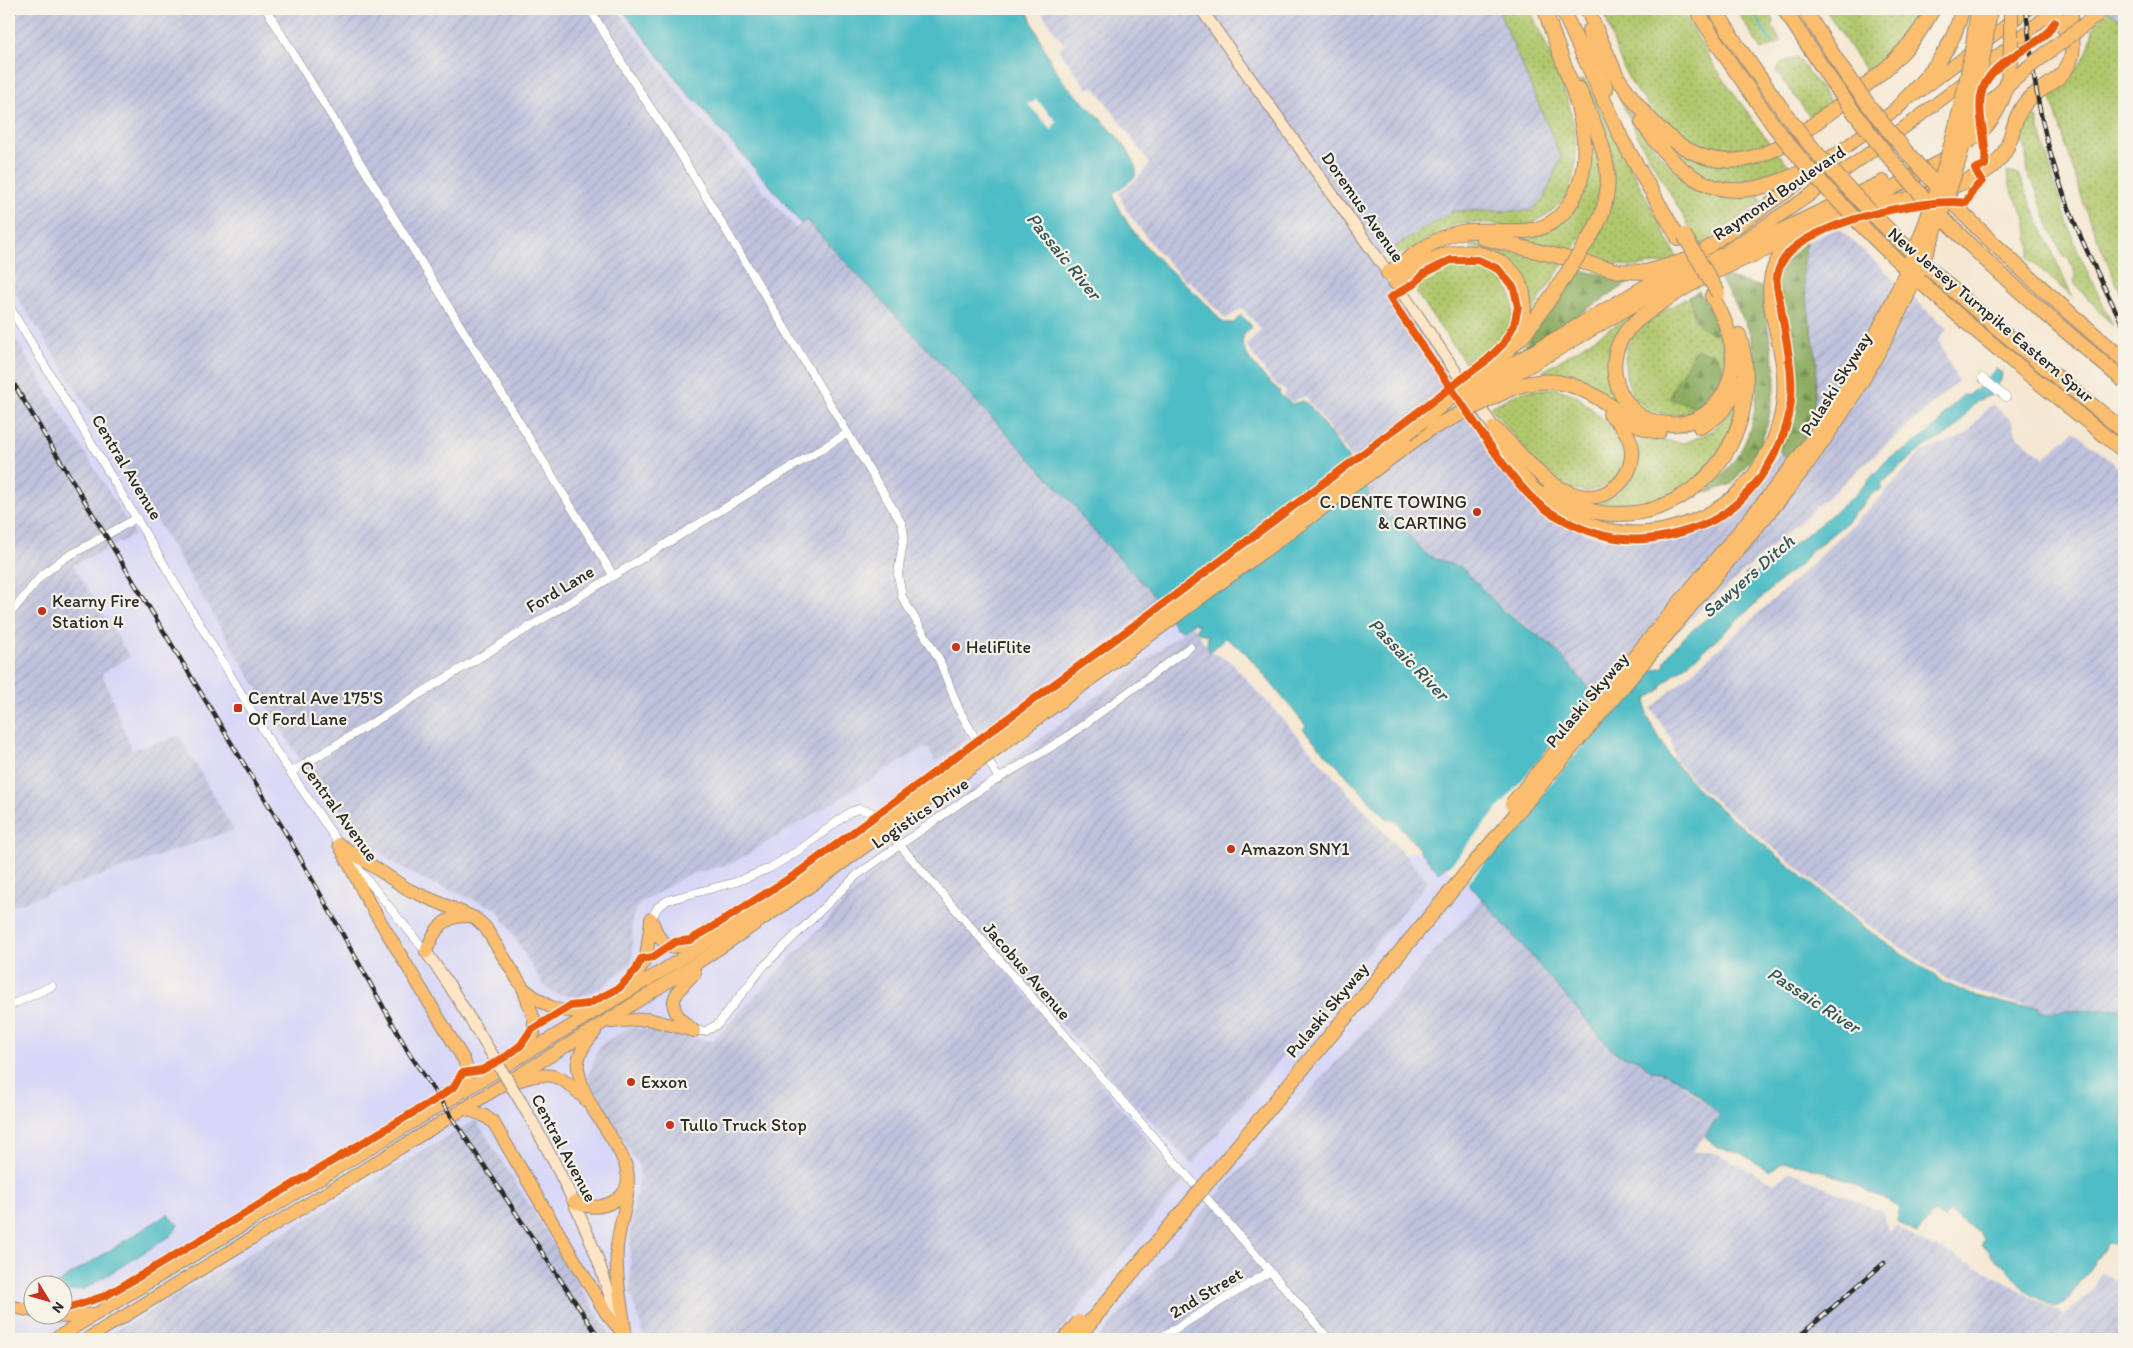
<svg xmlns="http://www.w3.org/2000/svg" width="2133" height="1348" viewBox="0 0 2133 1348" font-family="Itim,sans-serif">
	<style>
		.built { fill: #d8d7f8; fill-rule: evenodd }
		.industrial { fill: url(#industrial-furrows) }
		.grass { fill: url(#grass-dots); stroke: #6e794c }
		.forest { fill: url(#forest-firs); stroke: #5c6c46 }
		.water { fill: #4fbdc6; stroke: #3d7478 }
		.pier { fill: #f5e7d2 }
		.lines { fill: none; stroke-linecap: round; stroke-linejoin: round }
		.stream { stroke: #4fbdc6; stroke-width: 2.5 }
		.minor-casing { stroke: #90897e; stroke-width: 9 }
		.secondary-casing { stroke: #90897e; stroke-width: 13 }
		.primary-casing { stroke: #90897e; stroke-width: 14 }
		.trunk-casing { stroke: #90897e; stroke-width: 14 }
		.motorway-casing { stroke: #90897e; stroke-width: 16 }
		.minor { stroke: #fff; stroke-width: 8 }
		.secondary { stroke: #fde5c5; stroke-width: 11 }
		.primary { stroke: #fbbd6e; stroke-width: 12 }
		.trunk { stroke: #fbbd6e; stroke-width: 12 }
		.motorway { stroke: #fbbd6e; stroke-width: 14 }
		.rail-casing { stroke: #2b2b2b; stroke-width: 4.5 }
		.rail { stroke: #f7f3e8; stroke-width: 2.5; stroke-dasharray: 8; stroke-linecap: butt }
		.secondary-bridge-casing { stroke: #90897e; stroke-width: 13; stroke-linecap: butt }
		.trunk-bridge-casing { stroke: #90897e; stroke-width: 14; stroke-linecap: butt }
		.motorway-bridge-casing { stroke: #90897e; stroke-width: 16; stroke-linecap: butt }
		.secondary-bridge { stroke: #fde5c5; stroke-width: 11 }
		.trunk-bridge { stroke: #fbbd6e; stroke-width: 12 }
		.motorway-bridge { stroke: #fbbd6e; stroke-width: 14 }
		.cycleway-casing { stroke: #f7f3e8; stroke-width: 11 }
		.cycleway { stroke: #e8590c; stroke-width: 8 }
		.poi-dot { fill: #c8321e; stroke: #f7f3e8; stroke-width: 2 }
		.labels { text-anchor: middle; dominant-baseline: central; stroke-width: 4.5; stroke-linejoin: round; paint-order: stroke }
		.street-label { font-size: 18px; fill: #2b2b2b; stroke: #f7f3e8 }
		.poi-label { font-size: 18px; fill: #2b2b2b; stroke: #f7f3e8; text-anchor: start }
		.water-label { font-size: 19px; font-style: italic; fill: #36575a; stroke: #f7f3e8 }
	</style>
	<defs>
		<pattern id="industrial-furrows" width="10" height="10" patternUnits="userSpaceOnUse" patternTransform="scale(1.25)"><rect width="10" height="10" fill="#bfc2dd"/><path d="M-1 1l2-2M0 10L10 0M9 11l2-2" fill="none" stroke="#a4a7be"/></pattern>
		<pattern id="grass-dots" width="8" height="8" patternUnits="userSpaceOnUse" patternTransform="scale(1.25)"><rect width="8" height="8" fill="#b0c76c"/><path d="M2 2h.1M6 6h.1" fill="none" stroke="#8fa259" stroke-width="1.8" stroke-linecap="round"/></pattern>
		<pattern id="forest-firs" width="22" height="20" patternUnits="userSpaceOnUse" patternTransform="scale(1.25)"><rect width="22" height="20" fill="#8cac60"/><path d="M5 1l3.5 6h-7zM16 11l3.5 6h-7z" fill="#738c4f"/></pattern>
	</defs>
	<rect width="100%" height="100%" fill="#f7f3e8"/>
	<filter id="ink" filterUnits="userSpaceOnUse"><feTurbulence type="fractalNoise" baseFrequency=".02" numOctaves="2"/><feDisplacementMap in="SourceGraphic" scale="10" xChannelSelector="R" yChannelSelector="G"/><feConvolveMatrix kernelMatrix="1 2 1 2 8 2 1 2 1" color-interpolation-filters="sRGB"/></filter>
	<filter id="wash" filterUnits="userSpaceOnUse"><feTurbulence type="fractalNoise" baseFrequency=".0096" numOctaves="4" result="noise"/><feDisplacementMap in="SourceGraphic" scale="20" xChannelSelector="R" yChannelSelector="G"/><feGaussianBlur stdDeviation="1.12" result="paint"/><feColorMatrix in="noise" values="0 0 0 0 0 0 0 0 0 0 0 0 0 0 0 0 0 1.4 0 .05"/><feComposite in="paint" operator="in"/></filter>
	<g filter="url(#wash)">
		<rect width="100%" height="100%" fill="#f5e7d2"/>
		<path class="built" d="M9 9H622L693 100 698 101 708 116 801 223 845 262 1076 507 1083 519 1160 603 1176 628 1183 630 1191 626 1194 627 1210 652 1229 660 1404 854 1421 850 1440 872 1445 866H1448L1470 885 1705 1136 1692 1152H1713L1774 1183 1791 1172 1882 1212 1889 1232 1896 1225 1911 1236 1974 1265 2064 1315 2092 1292 2102 1273 2124 1284V1339H9ZM32 1286H62V1316H32Z"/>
		<g class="industrial">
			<polygon points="9,9 617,9 689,106 796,228 806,220 1076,507 1083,519 1160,603 935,762 929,749 923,748 733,863 688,875 642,902 636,909 632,919 633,955 630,964 602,987 588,994 576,997 553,993 543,984 497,909 422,879 392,862 372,846 302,763 96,420 9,284"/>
			<polygon points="1039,9 1498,9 1561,157 1544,199 1530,211 1453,211 1376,259 1487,415 1475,424 1493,454 1529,498 1551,515 1587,534 1620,541 1656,541 1682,537 1704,529 1745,500 1765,476 1780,452 1790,459 1817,363 1803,277 1806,242 1839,228 1947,329 1938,340 1958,381 1686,623 1644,666 1616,684 1586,687 1567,663 1527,626 1494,603 1462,568 1433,558 1416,544 1392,518 1389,520 1383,515 1366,489 1372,485 1305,396 1292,402 1284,396 1286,391 1272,381 1246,345 1261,329 1242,308 1226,319 1189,280 1186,282 1153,246 1126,210 1119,193 1136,180 1150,164 1095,87 1087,88 1058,49 1064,45"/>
			<polygon points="2112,9 2124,9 2124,23 2110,11"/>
			<polygon points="9,328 135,535 73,565 130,657 102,673 132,750 179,736 234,830 9,907"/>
			<polygon points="1993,405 2012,421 2017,436 2044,458 2074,431 2112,462 2124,474 2124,1009 2040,1012 2039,1006 2027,1006 1968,989 1945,978 1860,919 1700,788 1675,759 1671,738 1651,709 1792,583 1880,498 1922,452 1966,435 1989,406"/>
			<polygon points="1191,626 1194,627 1210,652 1229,660 1428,881 1192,1165 950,904 1183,1182 1053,1339 645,1339 630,1292 630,1232 640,1168 587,1077 599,1046 629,1027 713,1041 897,846"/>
			<polygon points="1482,898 1612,1050 1622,1056 1638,1059 1651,1071 1661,1070 1674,1078 1720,1115 1692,1152 1713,1152 1774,1183 1791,1172 1882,1212 1889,1232 1896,1225 1911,1236 1974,1265 2064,1315 2092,1292 2102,1273 2124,1284 2124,1339 1099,1339 1191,1225"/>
			<polygon points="476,1120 613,1339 102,1339"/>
		</g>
		<g class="grass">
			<path d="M1498 9H1530C1553 64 1594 133 1567 194 1565 199 1559 204 1555 208 1546 216 1534 224 1522 226 1503 229 1481 220 1461 223 1437 228 1420 249 1397 255L1388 251 1453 211H1530L1544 199 1561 157Z"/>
			<path d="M1604 9H1681L1713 64 1770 144C1748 151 1717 155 1695 145 1675 136 1638 97 1628 77 1617 56 1610 32 1604 9Z"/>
			<polygon points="1736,9 1767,9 1774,21 1772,26 1781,42 1761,50"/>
			<polygon points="1825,9 1922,9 1912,33 1867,73"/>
			<path d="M2110 11 2124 23V301L2087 214 2049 91C2078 69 2089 61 2094 23Z"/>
			<polygon points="1797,57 1830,101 1810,117 1776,71 1781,63"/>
			<polygon points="1585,80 1679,261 1629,267 1585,255 1611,205 1613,169 1580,81"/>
			<path d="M1617 92C1645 137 1693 217 1758 194L1762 201 1701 247 1641 143Z"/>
			<polygon points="2032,103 2058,195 2078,252 2113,326 2074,283 2075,273 2068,257 2064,257 2051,231 2033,182 2029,180 2025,146 2021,144 2019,136 2021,126"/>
			<path d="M1589 135C1593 144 1600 155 1601 164 1605 198 1587 226 1571 254L1509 240 1506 235 1529 239 1555 227 1575 205Z"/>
			<path d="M1683 153 1711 162 1778 153 1794 171C1764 179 1735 192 1706 177 1696 172 1687 162 1679 155Z"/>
			<path d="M2007 172 2018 174 2072 297 2028 258 2031 246C2026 237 2029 229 2026 220 2019 203 2008 190 2007 172Z"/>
			<path d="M1472 243 1563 264 1529 316C1532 270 1516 254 1471 247Z"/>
			<path d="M1455 264C1462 264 1471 263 1478 264 1488 265 1498 273 1503 280 1528 315 1501 351 1469 368L1417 294C1419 273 1438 269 1455 264Z"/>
			<path d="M1690 296 1694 319 1716 334V321L1725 352 1723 370 1715 354 1701 408C1664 425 1626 409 1625 365 1625 355 1626 344 1633 336 1647 319 1671 307 1690 296Z"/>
			<polygon points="1641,309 1611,373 1617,403 1575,376 1542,372"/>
			<polygon points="1554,388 1576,395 1621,435 1625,461 1618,477 1602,488 1585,492 1568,488 1538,466 1490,407 1523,391"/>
			<path d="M1742 396 1722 454 1696 480 1657 503 1617 509 1596 504C1614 498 1633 485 1638 465 1641 457 1638 445 1637 437L1685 443 1714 430Z"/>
		</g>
		<g class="forest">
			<polygon points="1806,242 1803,277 1817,363 1813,424 1790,459 1780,452 1780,445 1789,414 1792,383 1776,277 1783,264"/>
			<polygon points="1576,269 1632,281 1522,350"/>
			<path d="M1718 275 1762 287 1776 379 1768 422 1759 449 1732 484 1707 493C1716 482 1727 470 1736 458 1760 424 1762 367 1748 329 1741 311 1727 293 1718 275Z"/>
			<path d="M1699 291 1716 319V334C1696 330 1693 314 1690 296Z"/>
			<polygon points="1696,350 1715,354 1723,370 1717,387 1701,408 1670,399 1673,388"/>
		</g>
		<g class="water">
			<path d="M622 9H1026C1037 31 1046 57 1061 78 1075 99 1145 151 1135 177L1113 194C1127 234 1163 264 1194 292 1205 301 1214 313 1223 323H1234L1241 315 1252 326C1250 329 1245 332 1244 335 1235 351 1269 382 1280 391L1279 394 1292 404 1303 401 1310 406 1364 480 1369 496 1389 520 1392 517 1425 553 1433 558 1462 568 1503 611 1551 645 1595 695 1640 681 1653 670 1664 667C1664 644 1731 603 1747 585L1745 575 1750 572 1754 575 1824 521 1856 494 1889 458 1907 449 1939 424 1945 413 1963 395 1969 394 1979 387 1996 369 2002 373 2001 380 1990 396C1972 399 1966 416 1954 429 1946 437 1934 440 1925 447 1909 458 1895 472 1881 484L1882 488 1880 491H1875L1846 523 1809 553 1800 565 1784 577 1715 641 1664 683 1660 690 1646 700 1647 716 1669 755 1699 791 1862 926 1945 983 1972 995 2020 1007 2039 1006 2040 1012 2124 1009V1257L2115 1244 2108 1243 2066 1302 2054 1307 2024 1289 2006 1267 1990 1255 1989 1250 1981 1245 1984 1239 1981 1234 1949 1212 1944 1219 1934 1213 1917 1233 1903 1226 1897 1220 1900 1208C1876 1193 1814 1163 1786 1163 1781 1163 1774 1168 1769 1171L1739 1152 1718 1148 1705 1136 1720 1115C1701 1099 1676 1070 1651 1071L1638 1059 1622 1056 1612 1050 1470 885 1448 866H1445L1439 873 1396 821 1386 818 1303 729 1306 726 1247 654 1226 638 1210 652 1207 646 1208 635 1199 633 1196 630 1198 625 1194 623 1183 630 1176 628 1161 603 1083 519 1076 507 806 220 801 224 778 195 708 116 698 101 693 100Z"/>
			<polygon points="168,1214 178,1225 172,1235 85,1289 63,1292 62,1286 56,1284"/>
		</g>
		<g class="pier">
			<polygon points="1036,99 1057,122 1053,126 1053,131 1027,103 1032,103"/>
			<polygon points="1638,679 1466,885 1447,869 1596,692 1607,698"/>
		</g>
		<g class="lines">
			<polyline class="stream" points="1751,9 1771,42"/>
		</g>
	</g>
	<g filter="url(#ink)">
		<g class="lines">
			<g class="minor-casing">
				<g id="minor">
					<polyline points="266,9 613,575"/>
					<polyline points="590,9 631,78 675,145 902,524 904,535 898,574 902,597 939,659 959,710 999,779"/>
					<polyline points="9,306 274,748 341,847"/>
					<polyline points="1982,378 2006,397"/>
					<polyline points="9,615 41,576 63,559 137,518"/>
					<polyline points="290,773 846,434"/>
					<polyline points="353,862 426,952"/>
					<polyline points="651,919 658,907 668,900 736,882 770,868 801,849 850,812 859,809 871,812 1329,1339"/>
					<polyline points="9,1006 52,986"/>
					<polyline points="694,1031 706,1031 718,1024 763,967 857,875 973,794 1064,739 1190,647"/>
					<polyline points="1158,1339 1269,1272"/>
				</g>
			</g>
			<g class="secondary-casing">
				<g id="secondary">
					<polyline points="1201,9 1401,291 1494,428"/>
					<polyline points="426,952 448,983 493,1056"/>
					<path d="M521 1102C549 1150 574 1198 594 1250 604 1274 610 1301 621 1326"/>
				</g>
			</g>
			<g class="primary-casing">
				<g id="primary">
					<polyline points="1915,95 2028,9"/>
					<path d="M1728 250C1841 176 1951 96 2055 9"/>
				</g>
			</g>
			<g class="trunk-casing">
				<g id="trunk">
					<polyline points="1501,370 1691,259 1788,191 1896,109"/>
					<polyline points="1506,380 1717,257"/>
					<polyline points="1208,579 1406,434"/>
					<polyline points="1214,588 1434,427"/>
					<polyline points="339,844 409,890 475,918 485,927 523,988 534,1019 534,1034 519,1054"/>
					<polyline points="340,846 368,901 464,1060 468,1073 464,1091"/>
					<polyline points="651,919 658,936 669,947 682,946 701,940"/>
					<path d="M426 952C433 932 443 915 467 916"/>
					<path d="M523 988C552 1012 559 1013 596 1010"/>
					<polyline points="629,988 646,958 651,921"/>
					<polyline points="611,1022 648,1019 694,1031"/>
					<path d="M692 1029C663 1008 672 994 695 973"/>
					<path d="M521 1080C553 1068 566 1079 588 1102"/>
					<polyline points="466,1109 483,1115 493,1122 606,1313 626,1337"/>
					<path d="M574 1202C587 1208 601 1209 614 1201 650 1181 606 1132 593 1109 587 1098 580 1082 578 1069 576 1055 586 1042 595 1032"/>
					<polyline points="9,1306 32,1311"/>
					<polyline points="52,1316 70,1317 92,1314"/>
					<path d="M626 1337C622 1307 615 1277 617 1247 619 1226 627 1207 628 1186"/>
					<polyline points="55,1339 665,969 753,913 849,845"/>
					<path d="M87 1339C225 1256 363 1171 501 1086 622 1012 742 937 856 853"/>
				</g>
			</g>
			<g class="motorway-casing">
				<g id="motorway">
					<polyline points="1562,9 1622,140 1679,239"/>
					<polyline points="1587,9 1619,81"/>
					<polyline points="1696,9 1726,57 1774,126"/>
					<polyline points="1715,9 1737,45 1787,116"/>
					<polyline points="1784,9 1832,82"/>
					<polyline points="1804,9 1845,73"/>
					<polyline points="2053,9 2069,37"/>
					<polyline points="1589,31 1593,51 1606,89"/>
					<path d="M1615 74C1650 124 1696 182 1766 153 1791 143 1813 124 1836 108 1874 80 1911 52 1933 9"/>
					<path d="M1579 89C1601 140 1624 181 1592 234"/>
					<path d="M1896 109C1925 79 1954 51 1962 9"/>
					<path d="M1642 122C1702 211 1747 202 1834 156"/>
					<path d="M1861 211C1898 200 1973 189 1999 160 2014 143 2011 119 2026 102 2040 87 2062 82 2070 61 2077 45 2067 26 2072 9"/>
					<polyline points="1483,238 1619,271 1646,272 1691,259"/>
					<polyline points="1717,257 1755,243 1883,182"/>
					<path d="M1388 273C1410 259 1434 237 1461 232 1484 228 1509 234 1533 230 1548 227 1561 217 1569 205 1609 145 1561 69 1545 9"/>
					<path d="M1396 283C1414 271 1431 257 1453 253 1484 248 1522 265 1524 301 1525 319 1516 335 1507 351"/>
					<path d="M1712 296C1732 331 1745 370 1716 404 1695 428 1658 431 1634 411 1624 401 1617 389 1615 375 1613 361 1616 346 1624 335 1632 322 1646 314 1658 305 1711 267 1773 249 1831 221 1852 211 1873 198 1894 187 1914 176 1935 166 1953 154"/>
					<polyline points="1493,363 1524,335 1558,287"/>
					<path d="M1510 389C1552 373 1580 384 1615 409 1629 419 1642 430 1659 432"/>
					<path d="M1700 427C1719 418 1732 402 1738 382"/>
					<path d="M1494 428C1510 469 1538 501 1578 520 1614 538 1656 537 1692 522 1756 497 1792 431 1783 364 1777 316 1752 279 1794 240"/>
					<path d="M1497 431C1524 455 1542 487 1580 496 1612 503 1642 469 1629 438 1625 429 1618 421 1610 414"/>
					<path d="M1547 493C1657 560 1776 456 1739 335"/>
				</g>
			</g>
			<use href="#minor" class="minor"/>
			<use href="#secondary" class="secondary"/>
			<use href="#primary" class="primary"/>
			<use href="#trunk" class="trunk"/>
			<use href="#motorway" class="motorway"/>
			<g class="rail-casing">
				<g id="rail">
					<path d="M2026 9C2031 58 2037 108 2051 155 2068 216 2096 271 2124 327"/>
					<polyline points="9,376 290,840 409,1053 600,1339"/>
					<polyline points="1796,1339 1884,1263"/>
				</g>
			</g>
			<use href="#rail" class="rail"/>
			<g class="secondary-bridge-casing">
				<polyline id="secondary-bridge" points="493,1056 521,1102"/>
			</g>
			<g class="trunk-bridge-casing">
				<g id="trunk-bridge">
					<polyline points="1459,397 1501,370"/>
					<polyline points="1469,404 1506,380"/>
					<polyline points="849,845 1208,579"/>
					<polyline points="856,853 1214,588"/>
				</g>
			</g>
			<g class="motorway-bridge-casing">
				<g id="motorway-bridge">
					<path d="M1845 73C1925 187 2019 270 2124 360"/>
					<path d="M1832 82C1865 128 1900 173 1939 214 1997 274 2061 327 2124 381"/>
					<path d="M1787 116C1882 240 2004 334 2124 431"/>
					<path d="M1774 126C1875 256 1998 349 2124 451"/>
					<path d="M1971 128C2003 78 2059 47 2104 9"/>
					<path d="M1968 142C2015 110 2011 59 2011 9"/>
					<polyline points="1684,235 1718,293"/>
					<polyline points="1558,287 1592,234"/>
					<polyline points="1434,427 1510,389"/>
					<polyline points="1406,434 1493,363"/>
					<path d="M1512 804C1575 728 1639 652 1702 576 1759 509 1817 442 1860 365 1922 254 1963 134 1978 9"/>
					<polyline points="1065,1339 1079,1322"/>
					<path d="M1076 1339 1779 500C1893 358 1968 190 1990 9"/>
				</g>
			</g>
			<use href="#secondary-bridge" class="secondary-bridge"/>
			<use href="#trunk-bridge" class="trunk-bridge"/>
			<use href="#motorway-bridge" class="motorway-bridge"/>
			<g class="cycleway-casing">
				<path id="cycleway" d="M62 1310 105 1296 140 1276 441 1096 455 1086 462 1073 482 1070 507 1056 521 1045 531 1030 570 1006 588 1004 619 988 636 970 641 959 653 957 675 942 690 940 706 931 795 875 1170 599 1487 360 1503 344 1514 325 1518 307 1514 288 1498 269 1478 260H1451L1423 274 1415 283 1390 298C1415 336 1441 373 1466 410 1486 439 1506 471 1530 496 1540 506 1552 514 1564 520 1613 546 1653 544 1703 525 1745 508 1780 458 1789 415 1796 380 1786 343 1781 308 1780 298 1775 285 1777 276 1778 271 1781 263 1784 259 1805 223 1926 197 1966 203L1973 190 1982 181 1975 169 1985 165C1988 142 1977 118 1981 96 1985 66 2022 53 2043 37 2048 34 2051 26 2055 22"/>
			</g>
			<use href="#cycleway" class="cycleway"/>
		</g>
	</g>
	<g class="poi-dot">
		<circle cx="1477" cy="512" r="5"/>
		<circle cx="42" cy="611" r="5"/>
		<circle cx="956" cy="647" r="5"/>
		<rect x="233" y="703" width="10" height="10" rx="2.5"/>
		<circle cx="1231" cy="849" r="5"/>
		<circle cx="631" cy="1082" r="5"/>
		<circle cx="670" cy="1125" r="5"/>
	</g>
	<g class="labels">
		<g class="street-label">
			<text transform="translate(1779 193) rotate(-34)">Raymond Boulevard</text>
			<text transform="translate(1363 207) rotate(55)">Doremus Avenue</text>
			<text transform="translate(1991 315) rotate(40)">New Jersey Turnpike Eastern Spur</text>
			<text transform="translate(1836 384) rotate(-58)">Pulaski Skyway</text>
			<text transform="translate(127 467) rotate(59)">Central Avenue</text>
			<text transform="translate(560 589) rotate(-31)">Ford Lane</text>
			<text transform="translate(1587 700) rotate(-50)">Pulaski Skyway</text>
			<text transform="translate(339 811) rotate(54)">Central Avenue</text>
			<text transform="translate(920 813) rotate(-34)">Logistics Drive</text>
			<text transform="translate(1027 971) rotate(49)">Jacobus Avenue</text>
			<text transform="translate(1327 1010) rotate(-50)">Pulaski Skyway</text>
			<text transform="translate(564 1148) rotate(62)">Central Avenue</text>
			<text transform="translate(1206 1293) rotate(-31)">2nd Street</text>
		</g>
		<g class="poi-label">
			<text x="1467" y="502" text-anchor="end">C. DENTE TOWING<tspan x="1467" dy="21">&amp; CARTING</tspan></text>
			<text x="52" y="601">Kearny Fire<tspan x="52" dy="21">Station 4</tspan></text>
			<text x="966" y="647">HeliFlite</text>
			<text x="248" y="698">Central Ave 175'S<tspan x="248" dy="21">Of Ford Lane</tspan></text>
			<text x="1241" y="849">Amazon SNY1</text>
			<text x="641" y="1082">Exxon</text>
			<text x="680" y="1125">Tullo Truck Stop</text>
		</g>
		<g class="water-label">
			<text transform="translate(1064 256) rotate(51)">Passaic River</text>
			<text transform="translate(1748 576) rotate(-41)">Sawyers Ditch</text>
			<text transform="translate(1409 659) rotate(46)">Passaic River</text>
			<text transform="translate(1814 1000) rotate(33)">Passaic River</text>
		</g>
	</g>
	<rect width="2133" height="1348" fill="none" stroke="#f7f3e8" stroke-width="30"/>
	<g transform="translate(48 1300) rotate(127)"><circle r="24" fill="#f7f3e8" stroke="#a5a39c"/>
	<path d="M0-4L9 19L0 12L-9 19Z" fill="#c8321e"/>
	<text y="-8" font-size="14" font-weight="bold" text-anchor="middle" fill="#2b2b2b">N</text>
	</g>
</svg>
